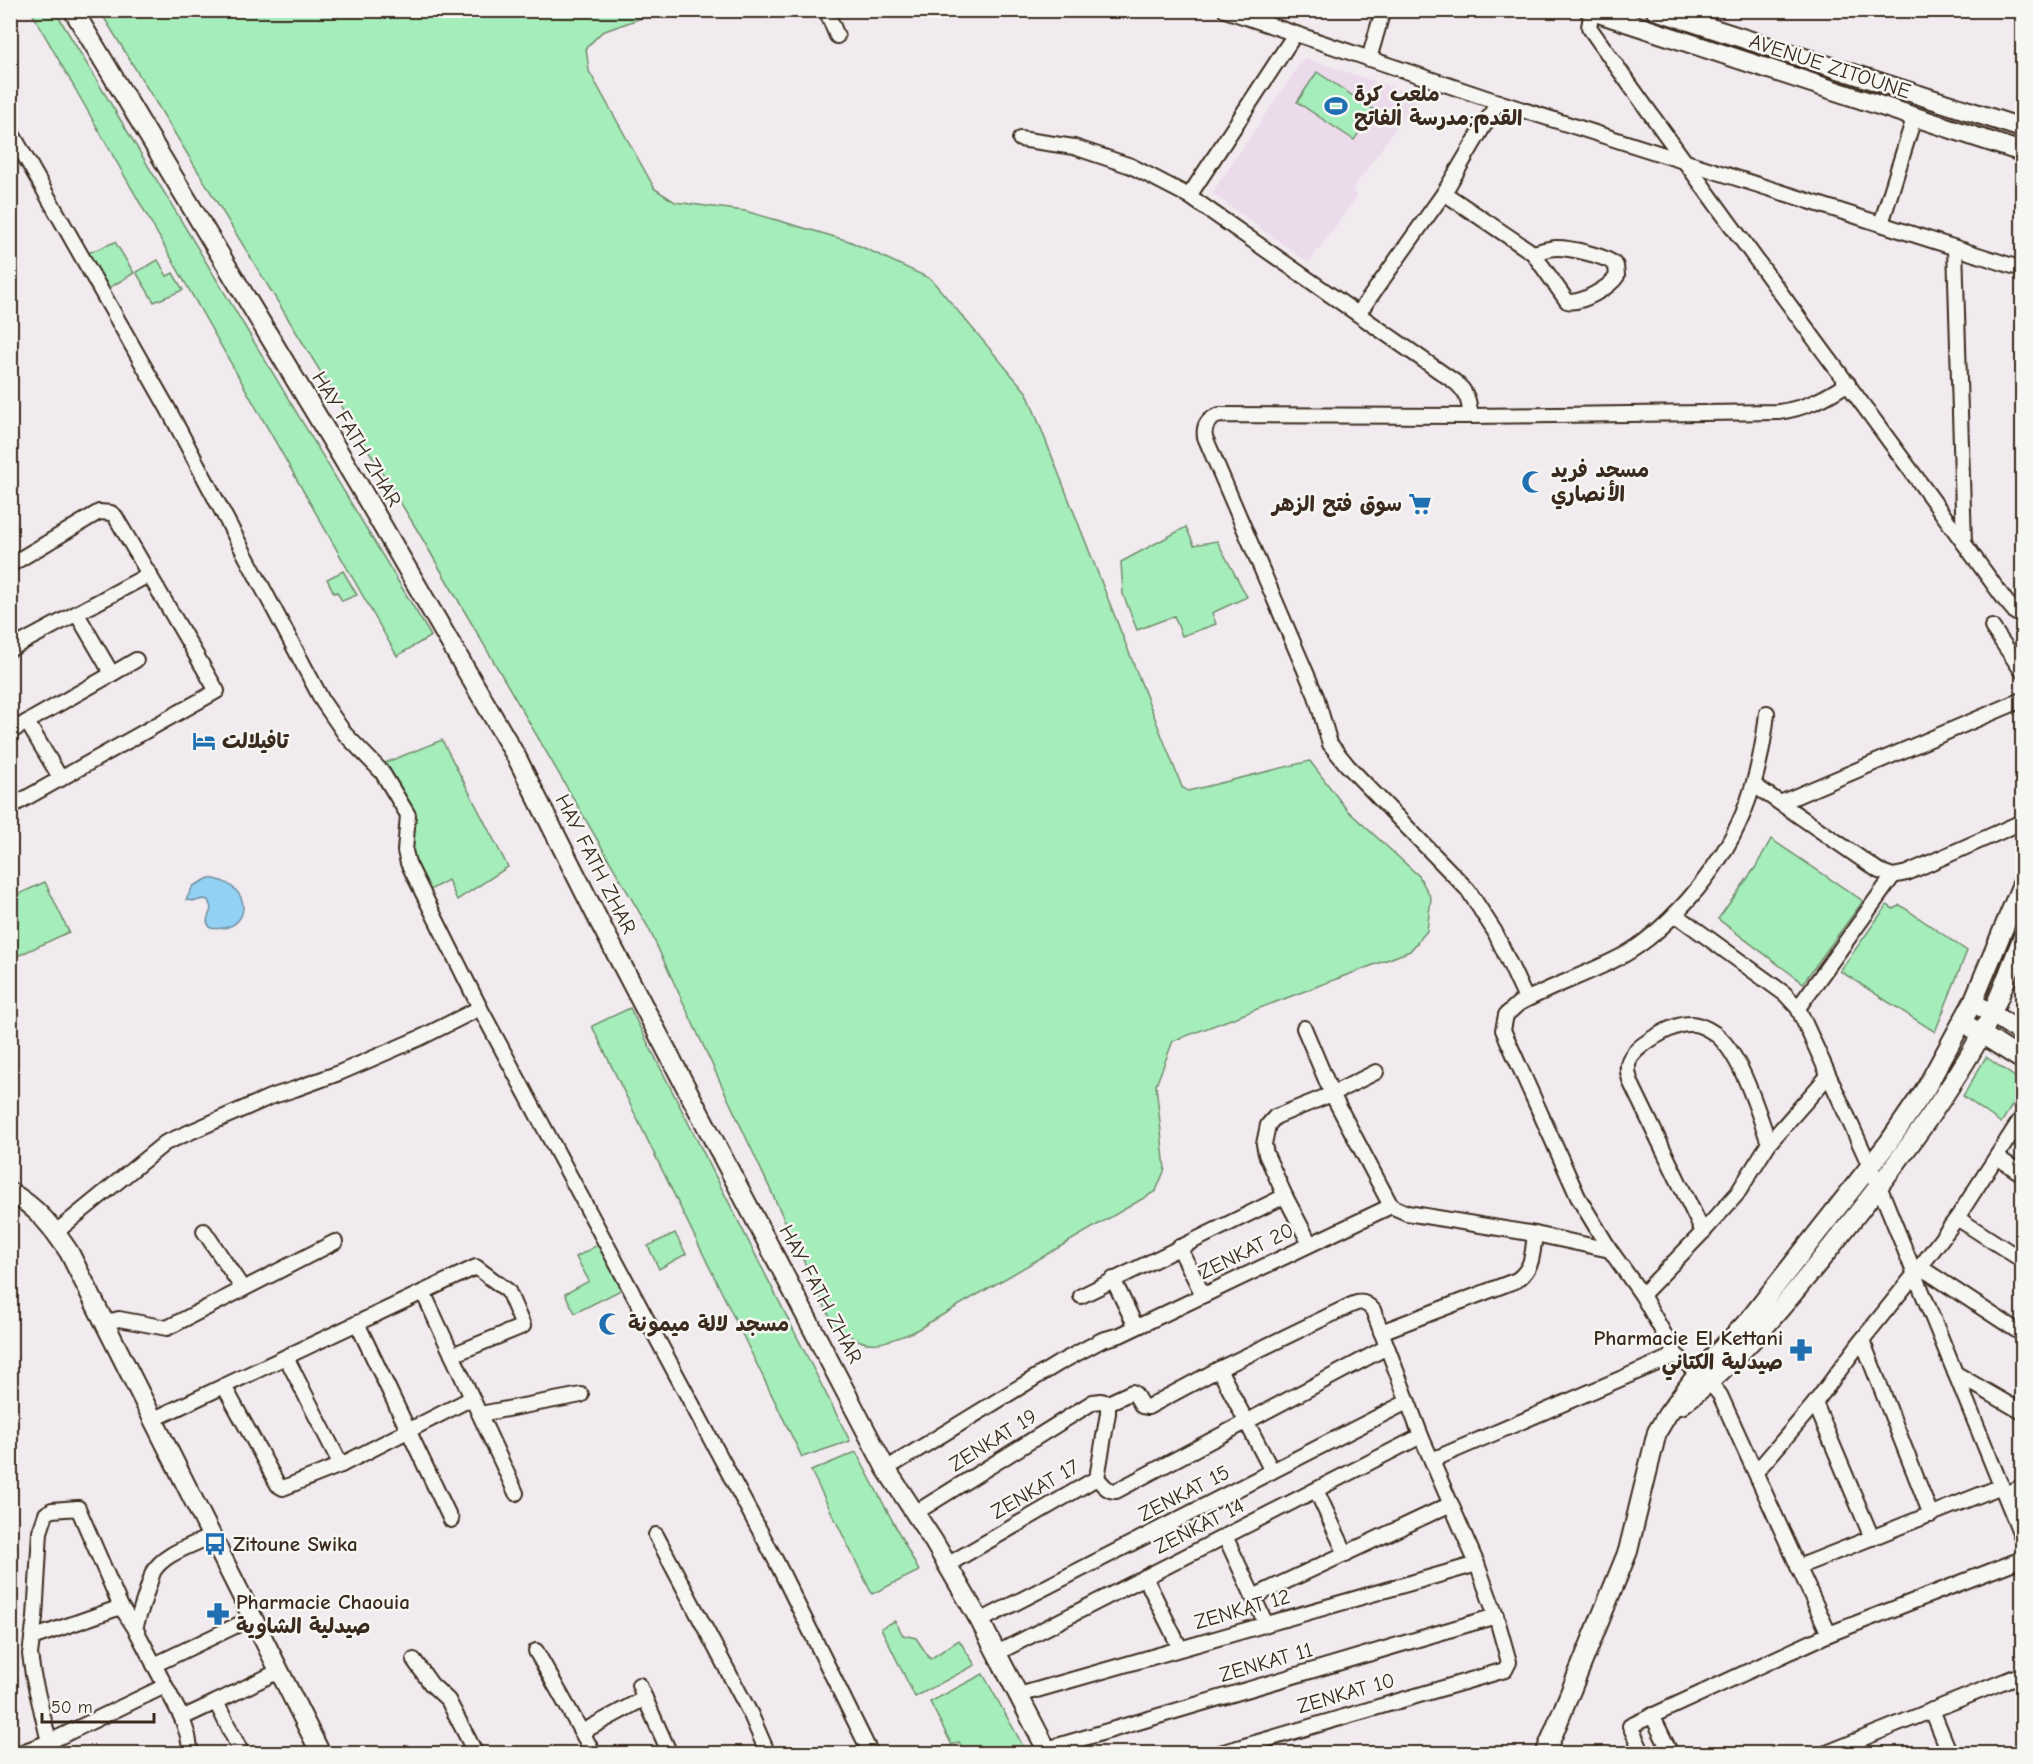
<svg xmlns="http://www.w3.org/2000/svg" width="2033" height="1764" viewBox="0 0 2033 1764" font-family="'Comic Neue','Playpen Sans Arabic',sans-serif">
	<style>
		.built { fill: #ebdbeb }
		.green { fill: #a5edbb; stroke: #708c6c; stroke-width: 1.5 }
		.water { fill: #93d1f4; stroke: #708e9e; stroke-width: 1.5 }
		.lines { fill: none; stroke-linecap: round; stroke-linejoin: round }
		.street-casing { stroke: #3b2a1e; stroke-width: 18 }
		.secondary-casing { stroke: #3b2a1e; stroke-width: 22 }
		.street { stroke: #f6f6f2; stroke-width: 14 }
		.secondary { stroke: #f6f6f2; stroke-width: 18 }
		.labels { text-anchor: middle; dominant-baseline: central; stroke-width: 5; stroke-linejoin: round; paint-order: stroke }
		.street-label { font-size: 21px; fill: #3b2a1e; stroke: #f6f6f2 }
		.poi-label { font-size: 21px; font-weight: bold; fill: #3b2a1e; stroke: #f6f6f2; text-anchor: start }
	</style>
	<rect width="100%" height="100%" fill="#f1eaef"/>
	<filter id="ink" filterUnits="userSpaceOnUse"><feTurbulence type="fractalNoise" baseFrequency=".0167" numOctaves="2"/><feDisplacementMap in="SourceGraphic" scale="12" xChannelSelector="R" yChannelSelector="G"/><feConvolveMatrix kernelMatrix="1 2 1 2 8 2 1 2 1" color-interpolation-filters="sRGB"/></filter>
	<g filter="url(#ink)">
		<polygon class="built" points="1304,58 1418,96 1353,189 1357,196 1309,263 1212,193"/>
		<g class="green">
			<polygon points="31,11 55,11 431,636 397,656"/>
			<path d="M100 11H661L602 32 586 48 589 71 655 189 675 202 745 211 849 241 931 279 1027 393 1182 787 1188 791 1310 761 1347 810 1419 876 1431 898 1427 931 1410 951 1173 1041 1156 1085 1165 1169 1156 1191 913 1332C874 1347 867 1350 833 1324L648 927 419 533Z"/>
			<polygon points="1317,72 1374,110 1354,140 1297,102"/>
			<polygon points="115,242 134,273 109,288 88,253"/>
			<polygon points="158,260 167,276 173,273 183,290 154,302 136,272"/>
			<polygon points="1186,527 1194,545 1217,541 1247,597 1212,613 1216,624 1182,636 1174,616 1137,630 1123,594 1121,562"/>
			<polygon points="343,571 357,595 342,601 337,592 334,593 327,579"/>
			<polygon points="442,740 508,867 457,900 448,880 430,890 411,851 414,816 382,764"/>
			<polygon points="1771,839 1863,901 1803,983 1718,919 1755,868"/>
			<polygon points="45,882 69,932 11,959 10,898"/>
			<polygon points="1887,905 1894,909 1900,905 1967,951 1935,1032 1840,971"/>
			<polygon points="630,1008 850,1441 802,1457 592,1026"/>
			<polygon points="1986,1057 2022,1082 2022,1090 2001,1123 1963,1096"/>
			<polygon points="675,1233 686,1254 659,1269 648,1246"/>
			<polygon points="599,1244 621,1288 619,1291 575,1313 565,1294 589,1281 576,1257"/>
			<polygon points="856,1452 919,1571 872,1594 811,1471"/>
			<polygon points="895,1621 903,1635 916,1638 930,1659 959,1640 975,1665 915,1697 881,1628"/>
			<polygon points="983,1674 1027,1753 965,1753 959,1742 952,1745 930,1702"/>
		</g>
		<path class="water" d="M209 878C256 884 252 934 211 928 203 920 210 916 211 908L208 900 203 899 196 901 186 900 193 886Z"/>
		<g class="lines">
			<g class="street-casing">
				<g id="street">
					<polyline points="826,10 837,36"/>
					<polyline points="1225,10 1498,102 2022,269"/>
					<path d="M1592 11 1589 27C1724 220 1867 408 2005 600L2016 613 2022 615"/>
					<polyline points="1369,59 1383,10"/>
					<polyline points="10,130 167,407 323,702 345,734 382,772 408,815 405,851 408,863 480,1008 776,1561 871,1754"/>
					<path d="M1020 139 1074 147 1131 166 1189 196 1455 382C1466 391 1470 401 1470 416"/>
					<path d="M1444 193 1533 253 1567 301C1580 305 1610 287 1617 276L1616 266C1609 256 1569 248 1557 248 1549 248 1541 251 1533 253"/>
					<polyline points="1189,196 1295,34"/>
					<polyline points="1881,224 1914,118"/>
					<polyline points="1955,248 1964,543"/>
					<polyline points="1358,314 1444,193 1498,102"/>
					<polyline points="10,565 99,512 111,513 115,516 217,691 10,807"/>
					<polyline points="1992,627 2022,671"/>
					<polyline points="10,649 150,574"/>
					<polyline points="112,674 136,660"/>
					<path d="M1767 713C1759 788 1738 843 1688 900 1669 921 1648 942 1622 956 1588 974 1551 986 1518 1004L1506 1015 1503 1030 1578 1197 1610 1250 1642 1295 1676 1355 1710 1383 1720 1395 1829 1634"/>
					<polyline points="10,732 27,722"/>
					<polyline points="61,779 27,722 112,674 77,614"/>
					<polyline points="1754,785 1879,871 1893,876 1907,873 2022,822"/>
					<polyline points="1780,803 2022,700"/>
					<polyline points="1675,914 1785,994 1798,1008 1879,1186 2022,1537"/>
					<path d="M1526 999 1495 932 1468 890 1347 765 1330 744 1316 696 1205 437C1203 425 1209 418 1220 415L1470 416 1779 412C1806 408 1826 398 1848 383"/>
					<polyline points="1798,1008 1893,876"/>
					<polyline points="1304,1028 1332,1094 1391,1206 1407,1213 1535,1234 1610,1250"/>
					<polyline points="1997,1157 2022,1174"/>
					<polyline points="1285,1196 1310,1244"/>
					<polyline points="1957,1218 2022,1260"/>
					<polyline points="204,1231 243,1289"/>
					<polyline points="56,1232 165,1143 270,1097 295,1089 339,1073 422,1037 480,1008"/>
					<path d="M1703 1232 1631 1083C1629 1076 1626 1069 1629 1061 1634 1046 1673 1024 1689 1024 1697 1023 1708 1029 1714 1033 1741 1052 1758 1113 1769 1143"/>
					<polyline points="1179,1247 1203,1295"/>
					<polyline points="1920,1267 2022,1334"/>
					<polyline points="1113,1279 1136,1327"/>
					<polyline points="423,1292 516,1493"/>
					<polyline points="1642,1295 1703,1232 1737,1194 1769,1143 1828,1076"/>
					<polyline points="1081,1296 1285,1196 1266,1154 1264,1144 1268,1125 1275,1117 1332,1094 1376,1072"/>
					<polyline points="103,1323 119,1319 167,1328 335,1242"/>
					<polyline points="357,1323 451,1520"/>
					<path d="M1381 1332 1517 1280C1534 1267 1532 1254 1535 1234"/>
					<polyline points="1862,1340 1931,1515"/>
					<polyline points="286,1357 341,1465"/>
					<polyline points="1219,1369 1272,1471"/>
					<polyline points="1955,1373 2022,1412"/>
					<polyline points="224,1386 278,1485 283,1488 341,1465 472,1398"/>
					<path d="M1108 1403 1132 1392 1135 1394 1142 1406 1148 1407 1219 1369 1347 1307C1359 1301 1364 1300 1373 1310L1421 1436 1477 1564 1496 1616 1509 1662 1505 1670 1217 1754"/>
					<polyline points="1815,1403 1872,1538"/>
					<polyline points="480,1414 581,1395"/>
					<polyline points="152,1420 476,1267 508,1291 523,1326 452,1355"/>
					<polyline points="1432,1460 1676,1355"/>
					<polyline points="886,1469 1059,1363 1102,1340 1120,1335 1391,1206"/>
					<polyline points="1756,1472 1815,1403 1862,1340 1915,1274 1957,1218 2022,1117"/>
					<path d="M1097 1478C1103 1484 1106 1491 1116 1491L1387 1347"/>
					<polyline points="1316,1490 1346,1554"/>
					<polyline points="2005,1494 2022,1487"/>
					<polyline points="915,1513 1093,1402 1101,1401 1108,1403 1108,1413 1097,1478 947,1565"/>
					<polyline points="656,1535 751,1715 768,1754"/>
					<polyline points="1225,1536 1266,1624"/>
					<polyline points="1798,1567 2002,1486"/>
					<polyline points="1145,1577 1180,1648"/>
					<polyline points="1253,1597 1451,1504"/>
					<polyline points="980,1621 1407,1402"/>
					<path d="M135 1628 153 1572C164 1553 192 1546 211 1536"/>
					<polyline points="32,1638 121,1607"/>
					<polyline points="536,1651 594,1754"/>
					<polyline points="997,1653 1421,1436"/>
					<polyline points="414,1660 431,1684 448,1700 476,1754"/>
					<polyline points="154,1665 252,1618"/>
					<polyline points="639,1685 670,1754"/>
					<polyline points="1019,1695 1477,1564"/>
					<polyline points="1932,1710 1950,1754"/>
					<polyline points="1652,1715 1671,1754"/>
					<polyline points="182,1718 216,1702"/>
					<polyline points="582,1732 645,1698"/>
					<polyline points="49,1742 33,1675 30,1654 35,1618 40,1532 46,1514 52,1510 78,1508 121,1607 135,1628 182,1718 188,1736 191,1754"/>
					<polyline points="1047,1749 1496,1616"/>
					<polyline points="17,1754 49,1742 165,1686"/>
					<polyline points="242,1754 216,1702 279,1671"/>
					<polyline points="1643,1754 1630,1726 1829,1634 2022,1559"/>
					<polyline points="1824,1754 2022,1674"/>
				</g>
			</g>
			<g class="secondary-casing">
				<g id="secondary">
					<polyline points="73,10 358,484 517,758 601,925 886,1469 934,1542 980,1621 1049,1754"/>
					<polyline points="1589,10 2022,152"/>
					<polyline points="1655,10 2022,128"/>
					<polyline points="1981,1007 2022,1033"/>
					<polyline points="1972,1028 2022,1060"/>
					<path d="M10 1192C37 1207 53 1228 69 1252L321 1754"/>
					<path d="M1681 1405C1741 1360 1785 1304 1831 1247 1885 1179 1939 1110 1981 1035 1998 1005 2009 970 2022 939"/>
					<polyline points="1545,1754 1628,1551 1657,1432 1667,1415 1698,1373 1749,1320 1770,1293 1889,1142 1926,1088 1973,1002 2022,884"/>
				</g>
			</g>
			<use href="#street" class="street"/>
			<use href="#secondary" class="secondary"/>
		</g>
	</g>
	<defs>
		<g id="stadium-bare" transform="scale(1.8)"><path d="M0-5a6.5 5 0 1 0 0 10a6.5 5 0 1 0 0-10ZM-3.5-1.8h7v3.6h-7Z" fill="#1f6fb2" stroke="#f6f6f2" stroke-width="2.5" paint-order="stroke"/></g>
		<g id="mosque-bare" transform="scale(1.8)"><path d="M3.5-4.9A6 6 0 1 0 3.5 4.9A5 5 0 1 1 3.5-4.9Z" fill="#1f6fb2" stroke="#f6f6f2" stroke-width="2.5" paint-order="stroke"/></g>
		<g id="supermarket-bare" transform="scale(1.8)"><path d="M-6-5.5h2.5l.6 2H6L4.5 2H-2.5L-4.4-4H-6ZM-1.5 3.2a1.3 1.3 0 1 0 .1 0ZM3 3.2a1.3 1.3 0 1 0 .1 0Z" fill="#1f6fb2" stroke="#f6f6f2" stroke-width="2.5" paint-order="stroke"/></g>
		<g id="hotel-bare" transform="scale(1.8)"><path d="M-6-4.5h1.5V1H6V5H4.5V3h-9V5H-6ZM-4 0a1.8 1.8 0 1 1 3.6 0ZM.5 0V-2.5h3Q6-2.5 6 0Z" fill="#1f6fb2" stroke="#f6f6f2" stroke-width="2.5" paint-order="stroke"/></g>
		<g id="pharmacy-bare" transform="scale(1.8)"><path d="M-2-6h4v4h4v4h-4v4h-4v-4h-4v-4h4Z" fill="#1f6fb2" stroke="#f6f6f2" stroke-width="2.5" paint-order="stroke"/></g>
		<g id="bus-bare" transform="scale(1.8)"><path d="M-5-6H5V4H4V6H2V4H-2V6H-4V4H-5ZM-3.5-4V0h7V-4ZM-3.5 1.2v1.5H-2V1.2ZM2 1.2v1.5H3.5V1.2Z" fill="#1f6fb2" stroke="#f6f6f2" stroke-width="2.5" paint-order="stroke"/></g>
	</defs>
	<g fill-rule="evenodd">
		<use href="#stadium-bare" x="1336" y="106"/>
		<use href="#mosque-bare" x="1533" y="482"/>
		<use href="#supermarket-bare" x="1420" y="504"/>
		<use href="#hotel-bare" x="204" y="741"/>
		<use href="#mosque-bare" x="610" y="1324"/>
		<use href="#pharmacy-bare" x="1801" y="1350"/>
		<use href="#bus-bare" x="215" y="1544"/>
		<use href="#pharmacy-bare" x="218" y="1614"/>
	</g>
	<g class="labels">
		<g class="street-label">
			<text transform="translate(1830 66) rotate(18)">AVENUE ZITOUNE</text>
			<text transform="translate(357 439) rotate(59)">HAY FATH ZHAR</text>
			<text transform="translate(596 864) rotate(63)">HAY FATH ZHAR</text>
			<text transform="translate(1246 1251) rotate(-26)">ZENKAT 20</text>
			<text transform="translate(821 1294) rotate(62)">HAY FATH ZHAR</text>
			<text transform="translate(993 1440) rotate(-32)">ZENKAT 19</text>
			<text transform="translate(1035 1489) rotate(-30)">ZENKAT 17</text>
			<text transform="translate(1184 1493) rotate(-27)">ZENKAT 15</text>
			<text transform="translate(1199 1526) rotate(-27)">ZENKAT 14</text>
			<text transform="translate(1242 1609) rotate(-16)">ZENKAT 12</text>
			<text transform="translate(1266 1662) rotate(-16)">ZENKAT 11</text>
			<text transform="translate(1346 1693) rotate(-16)">ZENKAT 10</text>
		</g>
		<g class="poi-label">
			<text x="1354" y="94">ملعب كرة<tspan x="1354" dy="24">القدم;مدرسة الفاتح</tspan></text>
			<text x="1551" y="470">مسجد فريد<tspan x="1551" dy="24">الأنصاري</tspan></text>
			<text x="1402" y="504" text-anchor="end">سوق فتح الزهر</text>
			<text x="222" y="741">تافيلالت</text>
			<text x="628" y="1324">مسجد لالة ميمونة</text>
			<text x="1783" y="1338" text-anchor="end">Pharmacie El Kettani<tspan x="1783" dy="24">صيدلية الكتاني</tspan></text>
			<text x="233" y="1544">Zitoune Swika</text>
			<text x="236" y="1602">Pharmacie Chaouia<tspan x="236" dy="24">صيدلية الشاوية</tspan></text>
		</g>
	</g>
	<rect width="2033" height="1764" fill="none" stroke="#f6f6f2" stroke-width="36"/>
	<rect x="18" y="18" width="1997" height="1728" fill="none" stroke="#3b2a1e" stroke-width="2" filter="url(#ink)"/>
	<path d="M42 1713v9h112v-9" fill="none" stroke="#3b2a1e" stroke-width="3"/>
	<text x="51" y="1713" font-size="18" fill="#3b2a1e" stroke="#f6f6f2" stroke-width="4.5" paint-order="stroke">50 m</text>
</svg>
